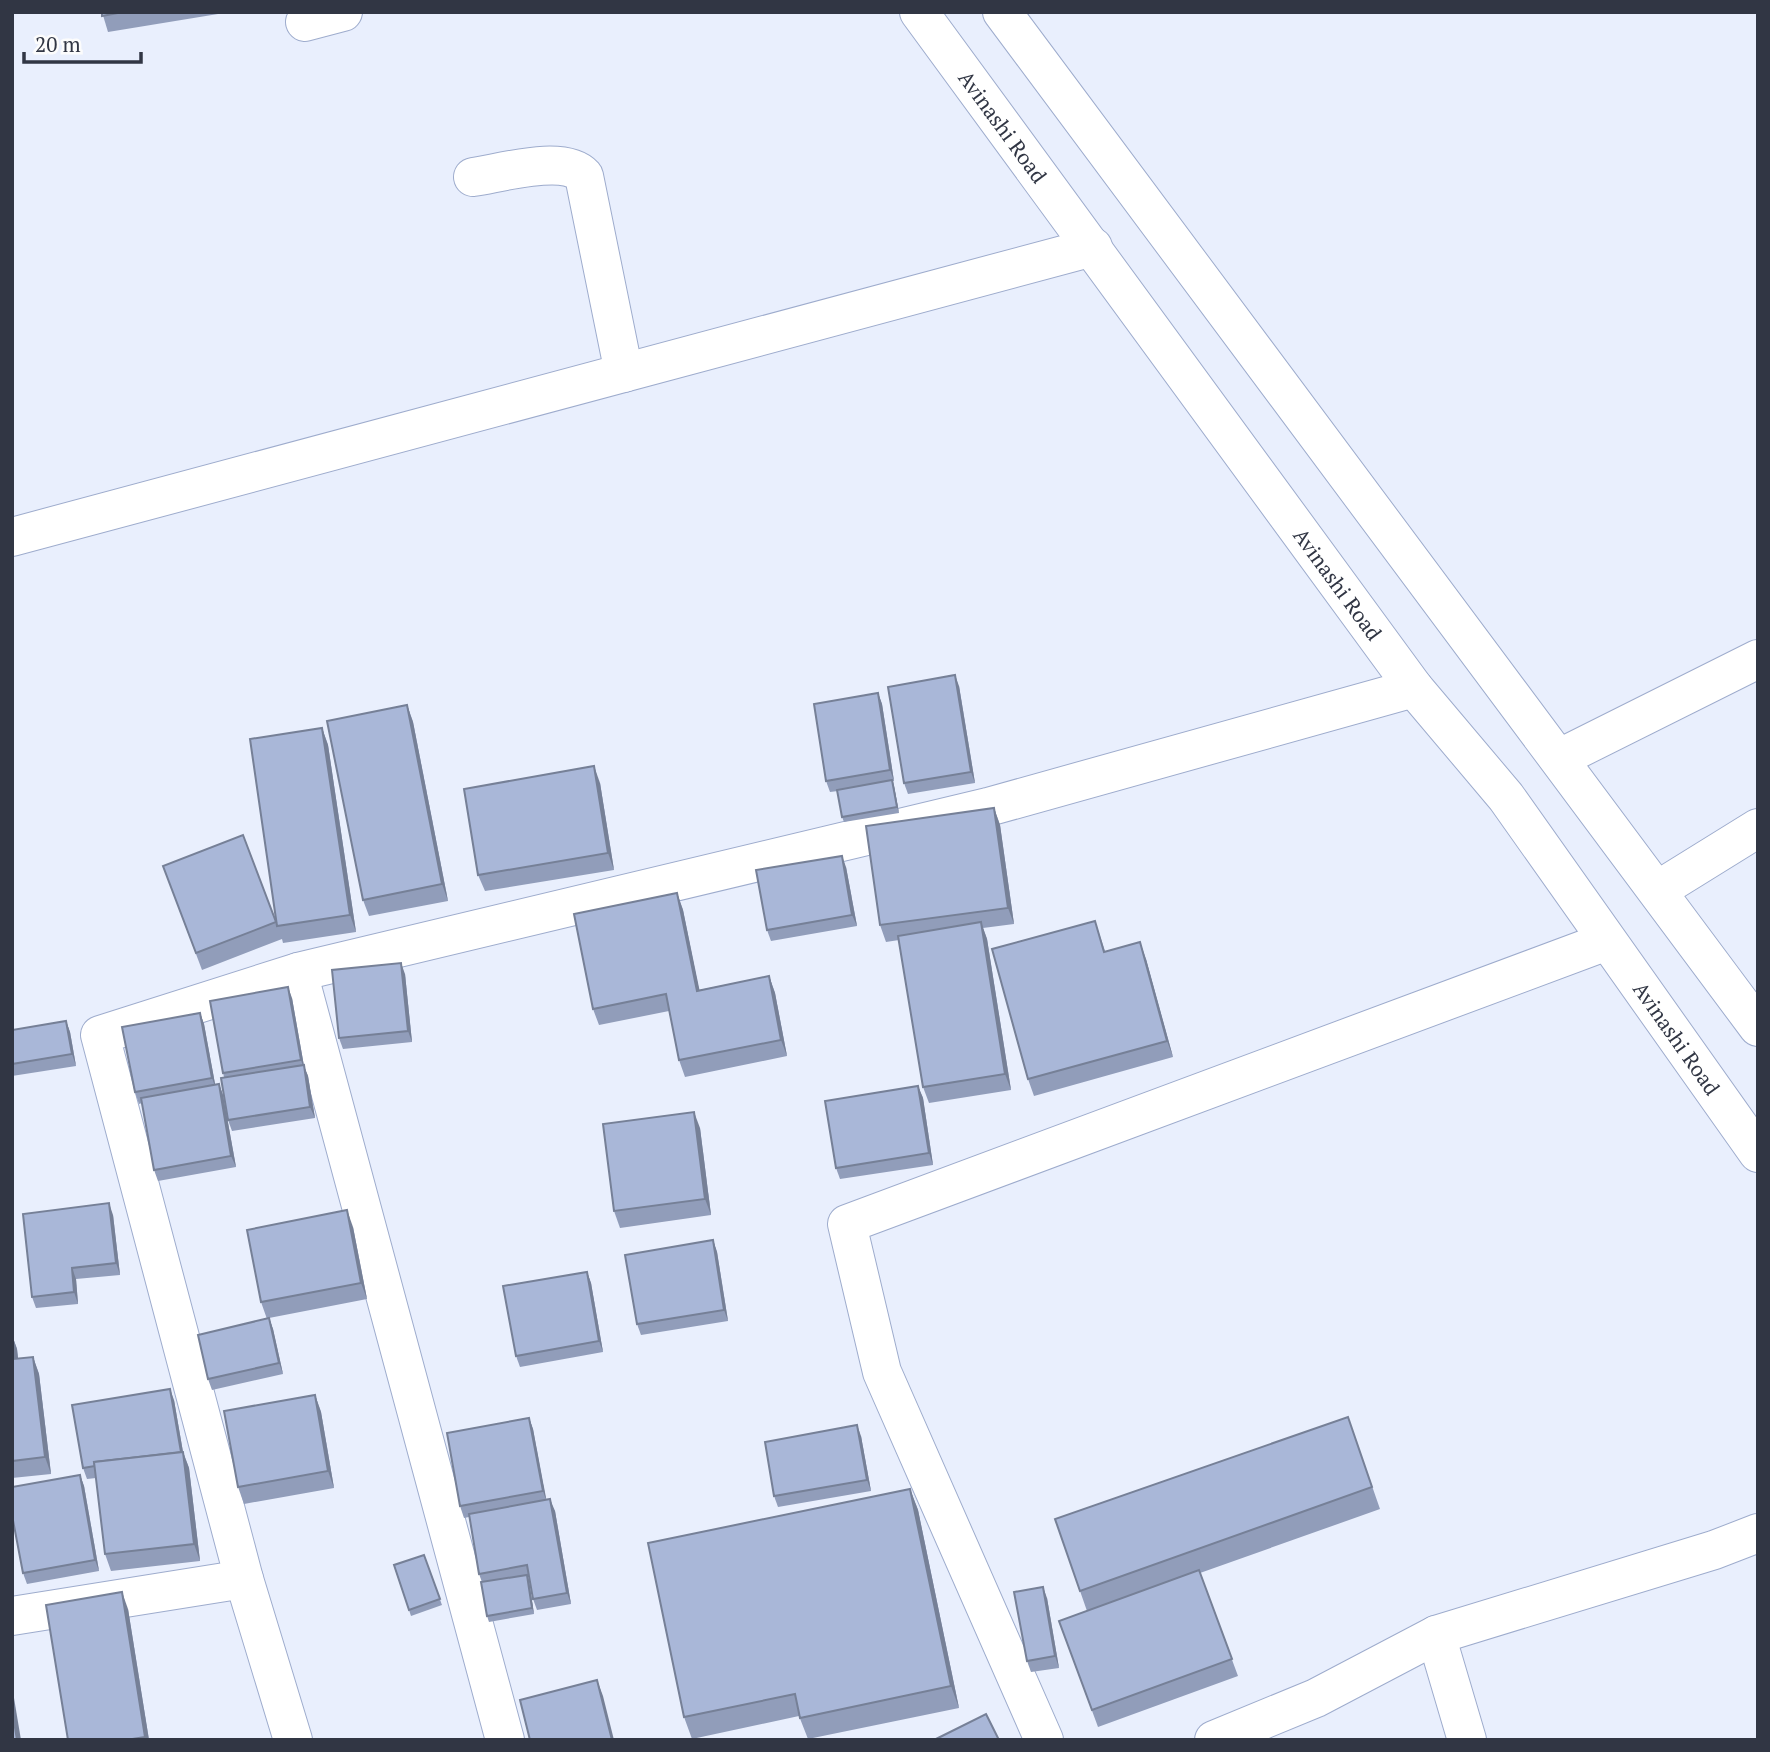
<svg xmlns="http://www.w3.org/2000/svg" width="1770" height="1752" viewBox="0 0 1770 1752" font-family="'PT Serif',serif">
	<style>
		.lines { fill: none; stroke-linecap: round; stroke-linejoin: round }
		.minor-casing { stroke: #9eaccd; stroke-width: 40 }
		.major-casing { stroke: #9eaccd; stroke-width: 40 }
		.minor { stroke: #fff; stroke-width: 38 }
		.major { stroke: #fff; stroke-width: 38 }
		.wall { fill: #919dba }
		.shaded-wall { fill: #768097 }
		.building { fill: #a9b7d8; stroke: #768097; stroke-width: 2 }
		.labels { text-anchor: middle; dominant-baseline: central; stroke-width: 5; stroke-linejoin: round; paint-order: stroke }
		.street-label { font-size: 21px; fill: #313644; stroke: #fcfcfc }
	</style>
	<rect width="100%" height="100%" fill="#e9effd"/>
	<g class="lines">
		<g class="minor-casing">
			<g id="minor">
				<polyline points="305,22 343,12"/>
				<path d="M473 177C501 173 564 154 584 176L624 373"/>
				<polyline points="12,537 1093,247"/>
				<polyline points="1560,758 1758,659"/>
				<polyline points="1658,890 1758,828"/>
				<polyline points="298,972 505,1740"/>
				<polyline points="12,1616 244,1579"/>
				<polyline points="1436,1635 1467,1740"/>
				<polyline points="293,1740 244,1579 100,1035 298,972 988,807 1414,688"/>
				<polyline points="1044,1740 882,1372 847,1224 1607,941"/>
				<polyline points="1214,1740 1316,1698 1436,1635 1714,1550 1758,1533"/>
			</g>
		</g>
		<g class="major-casing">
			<g id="major">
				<path id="s1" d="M919 12 1414 688 1506 797 1758 1153"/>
				<polyline points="1002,12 1758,1027"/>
			</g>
		</g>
		<use href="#minor" class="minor"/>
		<use href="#major" class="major"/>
	</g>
	<g class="wall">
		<polygon points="102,12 217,12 218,14 108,32"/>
		<polygon points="959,686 975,783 908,794 904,783"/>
		<polygon points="878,693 882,704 894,781 893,781 899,813 844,822 842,817 838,791 830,792 826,781"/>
		<polygon points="407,705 413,722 448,901 369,916 363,900"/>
		<polygon points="322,728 328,745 356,932 283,943 282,939 202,970 163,866 276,922"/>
		<polygon points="600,783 614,870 485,891 478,875"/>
		<polygon points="994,808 1000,825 1014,924 983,928 987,939 1011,1090 929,1103 923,1087 899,940 886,942 880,925"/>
		<polygon points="846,867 857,926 771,941 767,930"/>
		<polygon points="677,893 683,910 699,990 769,976 775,993 787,1056 685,1077 679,1060 669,1011 599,1025 593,1009"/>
		<polygon points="1095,921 1105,951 1146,959 1173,1057 1034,1096 1028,1079"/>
		<polygon points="405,974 412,1042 343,1049 339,1038"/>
		<polygon points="292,998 304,1066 308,1076 315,1118 232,1131 228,1120 224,1077 223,1073"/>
		<polygon points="200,1013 204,1024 215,1084 219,1084 223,1095 236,1167 158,1181 154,1170 142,1103 139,1104 135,1092"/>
		<polygon points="66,1021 70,1032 76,1066 12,1076 12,1030"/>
		<polygon points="918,1086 923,1098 933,1165 840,1179 836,1168"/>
		<polygon points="700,1128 711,1215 620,1228 614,1211"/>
		<polygon points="113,1215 120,1275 76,1279 78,1304 36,1308 32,1297"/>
		<polygon points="353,1227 367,1299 269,1318 273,1329 283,1374 212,1390 208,1379 267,1319 261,1302"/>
		<polygon points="713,1240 717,1252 728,1321 641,1335 637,1324"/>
		<polygon points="587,1272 591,1283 603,1352 520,1367 516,1356"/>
		<polygon points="12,1335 17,1349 18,1359 33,1357 39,1374 51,1474 12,1478"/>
		<polygon points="315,1395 321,1412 334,1488 244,1504 238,1487"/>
		<polygon points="174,1400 183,1452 189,1468 200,1561 111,1571 105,1554 96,1478 87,1479 83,1468"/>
		<polygon points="1348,1417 1380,1509 1200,1573 1238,1676 1098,1727 1059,1621 1087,1611 1055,1519"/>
		<polygon points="529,1418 533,1429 546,1500 555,1511 571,1604 537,1610 533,1599 529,1577 528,1577 534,1614 489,1622 487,1616 482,1582 479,1574 469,1517 464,1518 460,1506"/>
		<polygon points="861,1436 871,1491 778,1507 774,1496"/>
		<polygon points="80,1475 84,1486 99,1571 27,1584 23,1573"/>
		<polygon points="910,1489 918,1510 959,1708 808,1739 799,1716 692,1739 684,1717"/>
		<polygon points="424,1555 442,1605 411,1616 394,1565"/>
		<polygon points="1047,1598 1059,1668 1031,1672 1027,1661"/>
		<polygon points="128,1609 149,1740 68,1740"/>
	</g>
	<g class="shaded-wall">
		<polygon points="955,675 959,686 975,783 971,772"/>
		<polygon points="878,693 882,704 894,781 890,770"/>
		<polygon points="407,705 413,722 448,901 442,884"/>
		<polygon points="322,728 328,745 356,932 350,915"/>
		<polygon points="594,766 600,783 614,870 608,853"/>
		<polygon points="892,780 894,786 899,813 897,807"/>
		<polygon points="994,808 1000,825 1014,924 1008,908"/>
		<polygon points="842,856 846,867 857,926 852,915"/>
		<polygon points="677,893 683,910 703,1007 697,991"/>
		<polygon points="981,922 987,939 1011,1090 1005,1074"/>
		<polygon points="1140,942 1146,959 1173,1057 1167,1041"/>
		<polygon points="401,963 405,974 412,1042 408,1031"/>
		<polygon points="769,976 775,993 787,1056 781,1040"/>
		<polygon points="288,987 292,998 304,1066 308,1076 315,1118 310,1107 304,1069 301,1060"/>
		<polygon points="200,1013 204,1024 216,1089 212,1078"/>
		<polygon points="66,1021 70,1032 76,1066 72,1054"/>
		<polygon points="219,1084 223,1095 236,1167 231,1156"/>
		<polygon points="918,1086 923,1098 933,1165 929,1153"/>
		<polygon points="694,1112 700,1128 711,1215 705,1199"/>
		<polygon points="109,1203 113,1215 120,1275 116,1263"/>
		<polygon points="347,1210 353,1227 367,1299 361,1283"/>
		<polygon points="713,1240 717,1252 728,1321 724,1310"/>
		<polygon points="72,1268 76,1279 78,1304 74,1292"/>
		<polygon points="587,1272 591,1283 603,1352 599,1341"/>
		<polygon points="269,1318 273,1329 283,1374 279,1363"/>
		<polygon points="12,1335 17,1349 20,1376 14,1359"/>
		<polygon points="33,1357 39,1374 51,1474 45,1457"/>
		<polygon points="170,1389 174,1400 183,1452 189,1468 200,1561 194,1544 181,1452"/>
		<polygon points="315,1395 321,1412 334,1488 328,1471"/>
		<polygon points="529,1418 533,1429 547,1503 543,1491"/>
		<polygon points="857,1425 861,1436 871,1491 867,1480"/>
		<polygon points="80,1475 84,1486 99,1571 95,1560"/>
		<polygon points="910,1489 918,1510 959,1708 951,1686"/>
		<polygon points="550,1499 555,1511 571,1604 567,1593"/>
		<polygon points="527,1575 529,1580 534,1614 532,1608"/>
		<polygon points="1043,1587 1047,1598 1059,1668 1055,1656"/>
		<polygon points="122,1592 128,1609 149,1740 147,1740 145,1737"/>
		<polygon points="597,1680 603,1696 614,1740 612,1740"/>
		<polygon points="12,1686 21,1740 17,1740 12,1709"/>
	</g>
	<g class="building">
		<polygon points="102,12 123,12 102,16"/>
		<polygon points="955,675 971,772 904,783 888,687"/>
		<polygon points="878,693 890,770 826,781 814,704"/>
		<polygon points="407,705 442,884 363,900 327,721"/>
		<polygon points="322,728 350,915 277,926 250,739"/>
		<polygon points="594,766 608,853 478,875 464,789"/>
		<polygon points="892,780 897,807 842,817 837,790"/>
		<polygon points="994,808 1008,908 880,925 866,826"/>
		<polygon points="243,835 276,922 196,953 163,866"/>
		<polygon points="842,856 852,915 767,930 756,870"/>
		<polygon points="677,893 697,991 769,976 781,1040 679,1060 666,994 593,1009 574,914"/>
		<polygon points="1095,921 1104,952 1140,942 1167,1041 1028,1079 992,949"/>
		<polygon points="981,922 1005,1074 923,1087 898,936"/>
		<polygon points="401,963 408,1031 339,1038 332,970"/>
		<polygon points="288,987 301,1060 223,1073 210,1001"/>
		<polygon points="200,1013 212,1078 135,1092 122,1027"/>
		<polygon points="66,1021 72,1054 12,1064 12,1030"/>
		<polygon points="304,1065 310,1107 228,1120 221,1078"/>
		<polygon points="219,1084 231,1156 154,1170 141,1098"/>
		<polygon points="918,1086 929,1153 836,1168 825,1101"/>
		<polygon points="694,1112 705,1199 614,1211 603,1124"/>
		<polygon points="109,1203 116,1263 72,1268 74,1292 32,1297 23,1214"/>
		<polygon points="347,1210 361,1283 261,1302 247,1230"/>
		<polygon points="713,1240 724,1310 637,1324 625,1255"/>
		<polygon points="587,1272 599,1341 516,1356 503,1286"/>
		<polygon points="269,1318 279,1363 208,1379 198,1335"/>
		<polygon points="12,1341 14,1359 33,1357 45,1457 12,1461"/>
		<polygon points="170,1389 181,1452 94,1462 95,1466 83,1468 72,1405"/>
		<polygon points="315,1395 328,1471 238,1487 224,1411"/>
		<polygon points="1348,1417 1372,1487 1080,1591 1055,1519"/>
		<polygon points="529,1418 543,1491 460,1506 447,1433"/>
		<polygon points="857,1425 867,1480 774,1496 765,1442"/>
		<polygon points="183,1452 194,1544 105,1554 94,1462"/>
		<polygon points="80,1475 95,1560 23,1573 12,1515 12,1487"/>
		<polygon points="910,1489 951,1686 800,1718 795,1694 684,1717 648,1543"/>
		<polygon points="550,1499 567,1593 533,1599 527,1565 479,1574 469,1514"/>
		<polygon points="424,1555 440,1599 409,1610 394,1565"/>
		<polygon points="1199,1570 1232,1659 1092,1710 1059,1621"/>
		<polygon points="527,1575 532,1608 487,1616 481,1582"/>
		<polygon points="1043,1587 1055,1656 1027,1661 1014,1592"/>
		<polygon points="122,1592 145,1737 126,1740 68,1740 46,1605"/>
		<polygon points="597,1680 612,1740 530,1740 520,1700"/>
		<polygon points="12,1709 17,1740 12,1740"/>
		<polygon points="986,1714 999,1740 934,1740"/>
	</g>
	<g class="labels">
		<g class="street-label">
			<text stroke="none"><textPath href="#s1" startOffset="142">Avinashi Road</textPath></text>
			<text stroke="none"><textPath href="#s1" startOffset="709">Avinashi Road</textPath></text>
			<text stroke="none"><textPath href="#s1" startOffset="1276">Avinashi Road</textPath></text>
		</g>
	</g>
	<rect width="1770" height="1752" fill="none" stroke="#313644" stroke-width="28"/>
	<path d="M24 52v10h117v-10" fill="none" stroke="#313644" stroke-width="3.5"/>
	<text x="35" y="52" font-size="21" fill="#313644" stroke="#fcfcfc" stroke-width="5" paint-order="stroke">20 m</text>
</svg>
